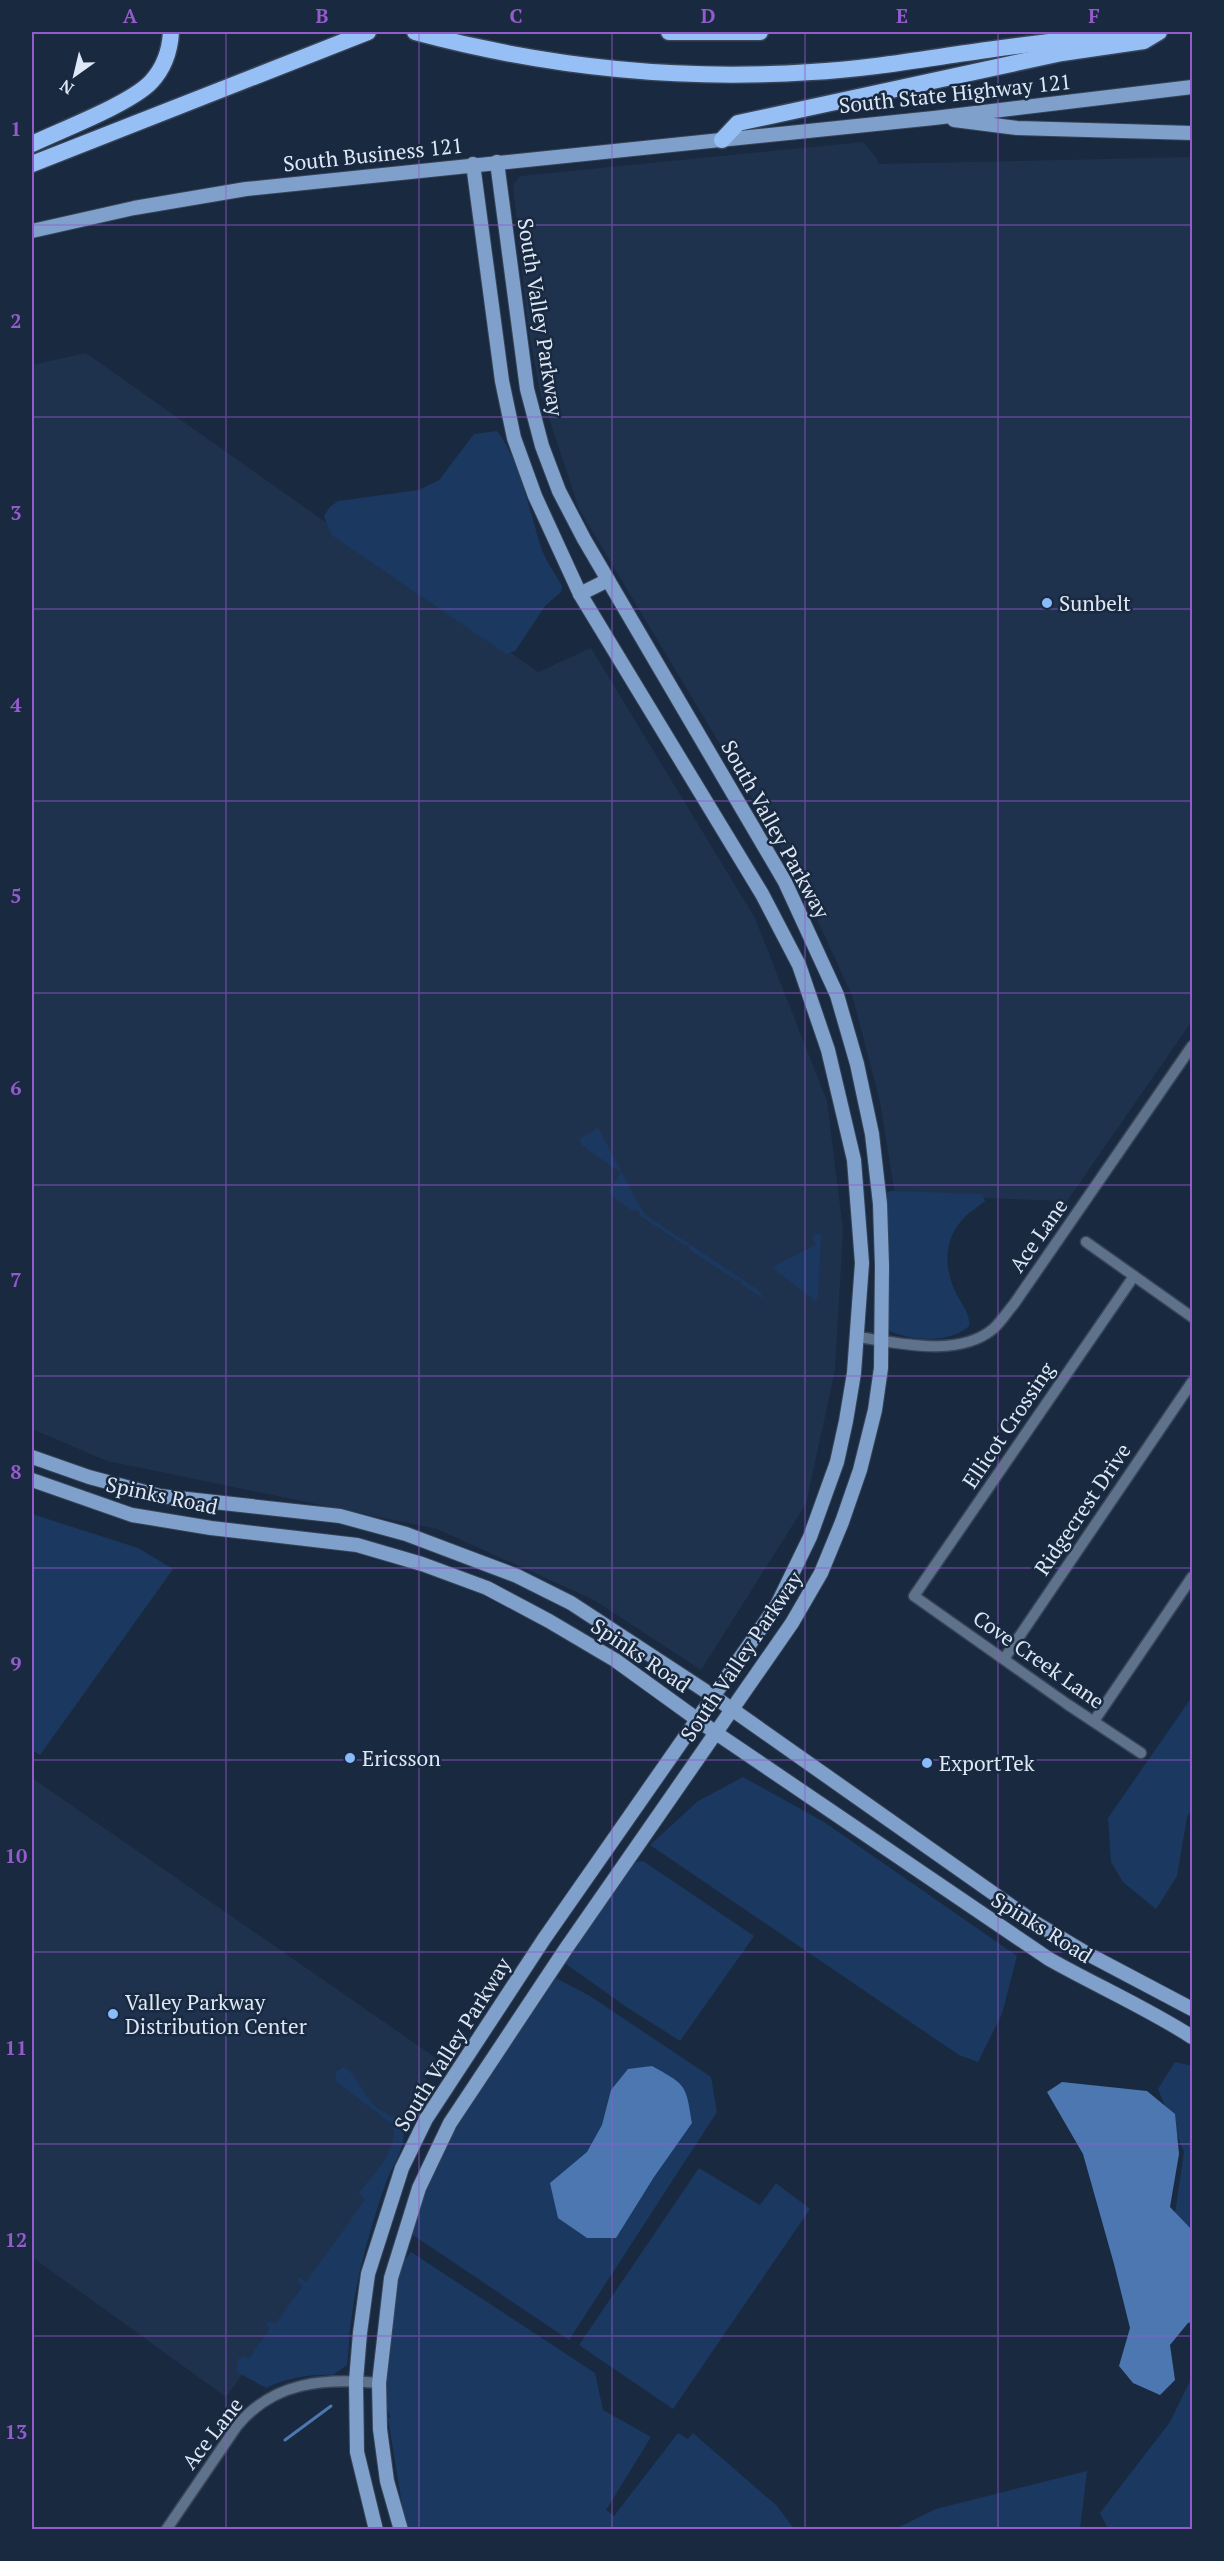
<svg xmlns="http://www.w3.org/2000/svg" width="1224" height="2561" viewBox="0 0 1224 2561" font-family="'PT Serif',serif">
	<style>
		.built { fill: #1e324e }
		.green { fill: #1b3960 }
		.water { fill: #4c77b0 }
		.lines { fill: none; stroke-linecap: round; stroke-linejoin: round }
		.stream { stroke: #4c77b0; stroke-width: 3 }
		.minor-casing { stroke: #374457; stroke-width: 13 }
		.major-casing { stroke: #374457; stroke-width: 16 }
		.highway-casing { stroke: #374457; stroke-width: 19 }
		.minor { stroke: #5f728c; stroke-width: 10 }
		.major { stroke: #80a0cc; stroke-width: 14 }
		.highway { stroke: #96bff6; stroke-width: 16 }
		.grid { fill: none; stroke: #945bcd; stroke-width: 1.5; stroke-opacity: 0.55 }
		.poi-dot { fill: #89bafc; stroke: #19293f; stroke-width: 2 }
		.labels { text-anchor: middle; dominant-baseline: central; stroke-width: 5; stroke-linejoin: round; paint-order: stroke }
		.street-label { font-size: 21px; fill: #dde7f6; stroke: #19293f }
		.poi-label { font-size: 21px; fill: #dde7f6; stroke: #19293f; text-anchor: start }
		.neatline { fill: none; stroke: #945bcd; stroke-width: 2 }
		.grid-label { font-size: 20px; text-anchor: middle; font-weight: bold; fill: #945bcd }
	</style>
	<rect width="100%" height="100%" fill="#19293f"/>
	<g class="built">
		<polygon points="863,142 877,159 878,164 1192,157 1192,1021 1067,1201 895,1195 880,1102 853,998 812,908 776,838 579,509 540,391 528,327 513,185 520,176"/>
		<polygon points="86,353 538,672 591,648 755,918 827,1101 843,1230 835,1370 806,1504 701,1670 594,1600 437,1529 107,1461 32,1429 32,365"/>
		<polygon points="32,1778 436,2058 372,2195 226,2397 32,2257"/>
	</g>
	<g class="green">
		<path d="M497 431C517 455 531 514 540 544 544 559 555 573 562 586L561 592 545 606 515 651 506 654 333 536 329 530 324 516 330 507 338 501 419 490 439 480 474 434Z"/>
		<polygon points="598,1128 644,1214 758,1290 764,1299 741,1284 742,1282 738,1279 736,1280 690,1250 688,1245 686,1246 639,1215 640,1212 635,1209 633,1211 610,1194 609,1191 621,1173 583,1146 579,1139"/>
		<path d="M890 1191 982 1194 985 1201C978 1207 969 1212 963 1219 942 1241 944 1272 958 1297 964 1307 970 1315 969 1326 950 1344 910 1341 888 1330L886 1320 885 1194Z"/>
		<polygon points="821,1233 818,1296 815,1301 772,1267 816,1245 812,1237"/>
		<polygon points="32,1514 138,1548 173,1569 40,1755 32,1750"/>
		<polygon points="1192,1697 1192,1808 1187,1817 1177,1876 1156,1909 1123,1882 1111,1862 1108,1818"/>
		<polygon points="743,1777 824,1822 1017,1956 1002,2014 978,2062 959,2055 650,1845 698,1801"/>
		<polygon points="643,1861 754,1936 680,2041 628,2008 563,1962 636,1862"/>
		<polygon points="556,1978 590,1996 711,2077 717,2112 569,2340 410,2233 426,2182 463,2115"/>
		<polygon points="1175,2062 1192,2066 1192,2245 1175,2213 1184,2152 1158,2089"/>
		<path d="M343 2067C358 2075 361 2092 373 2104 381 2113 392 2114 401 2121 411 2141 392 2165 385 2185 371 2226 358 2270 352 2314 349 2331 349 2348 347 2365L333 2375C310 2374 287 2378 266 2388L237 2372 238 2359 244 2356 249 2359 270 2328 266 2325 269 2321 275 2324 303 2286 298 2282 299 2277 306 2282 365 2200 359 2193C373 2174 399 2150 393 2125L336 2081V2072Z"/>
		<polygon points="699,2168 760,2205 776,2183 810,2209 673,2409 579,2345"/>
		<polygon points="411,2252 595,2373 603,2410 651,2437 606,2510 614,2516 678,2433 688,2439 693,2433 777,2506 794,2529 406,2529 388,2418 391,2418 385,2405 389,2318 397,2270"/>
		<polygon points="1192,2377 1192,2529 1108,2529 1100,2513 1170,2422"/>
		<polygon points="1087,2471 1080,2529 895,2529 936,2509"/>
	</g>
	<g class="water">
		<path d="M652 2066C686 2085 686 2084 692 2123L654 2177 616 2238H587L558 2218 550 2183 587 2152 602 2125 611 2090 628 2069Z"/>
		<polygon points="1062,2082 1147,2091 1175,2114 1179,2154 1170,2207 1192,2230 1192,2322 1188,2323 1170,2345 1175,2380 1160,2395 1133,2383 1119,2366 1130,2328 1114,2264 1083,2154 1047,2092"/>
	</g>
	<g class="lines">
		<polyline class="stream" points="285,2440 331,2406"/>
		<g class="minor-casing">
			<g id="minor">
				<polyline points="1086,1242 1192,1317"/>
				<polyline points="1134,1276 914,1596 1067,1704 1141,1753"/>
				<path d="M858 1337C899 1343 958 1358 993 1329 1001 1322 1007 1312 1014 1304L1192 1046"/>
				<polyline points="1004,1659 1192,1382"/>
				<polyline points="1094,1721 1192,1577"/>
				<path d="M166 2530 237 2426C274 2381 325 2378 379 2383"/>
			</g>
		</g>
		<g class="major-casing">
			<g id="major">
				<polyline points="954,120 1017,128 1192,133"/>
				<polyline points="32,231 134,208 246,189 934,118 1192,87"/>
				<polyline points="580,594 608,580"/>
				<polyline points="32,1457 89,1477 160,1496 340,1516 406,1534 517,1576 571,1603 713,1696 1034,1922 1086,1953 1192,2009"/>
				<path d="M32 1480 132 1515 211 1528 357 1545 422 1564 487 1588 549 1621 615 1660 716 1733 1049 1959C1097 1986 1147 2008 1192 2037"/>
				<polyline points="376,2530 357,2452 356,2381 360,2333 368,2274 402,2168 426,2119 544,1939 777,1605 810,1537 837,1462 846,1421 854,1373 862,1263 854,1160 828,1050 799,965 762,894 580,594 535,496 514,438 502,381 473,164"/>
				<polyline points="401,2530 387,2481 380,2429 379,2383 391,2278 419,2188 450,2123 565,1950 792,1623 821,1573 842,1522 860,1470 875,1410 881,1368 882,1266 880,1204 872,1134 857,1064 837,995 785,882 584,539 559,491 542,446 527,389 497,162"/>
			</g>
		</g>
		<g class="highway-casing">
			<g id="highway">
				<path d="M415 32C545 67 677 81 811 72 870 69 929 58 987 50 1037 43 1087 37 1137 32"/>
				<polyline points="669,32 760,32"/>
				<polyline points="722,140 738,123 1062,53 1144,41 1159,32"/>
				<path d="M32 144C61 130 130 104 151 82 164 68 170 50 171 32"/>
				<polyline points="32,164 368,32"/>
			</g>
		</g>
		<use href="#minor" class="minor"/>
		<use href="#major" class="major"/>
		<use href="#highway" class="highway"/>
	</g>
	<path class="grid" d="M226 32V2530M419 32V2530M612 32V2530M805 32V2530M998 32V2530M32 225H1192M32 417H1192M32 609H1192M32 801H1192M32 993H1192M32 1185H1192M32 1376H1192M32 1568H1192M32 1760H1192M32 1952H1192M32 2144H1192M32 2336H1192"/>
	<g class="poi-dot">
		<circle cx="1047" cy="603" r="6"/>
		<circle cx="350" cy="1758" r="6"/>
		<circle cx="927" cy="1763" r="6"/>
		<circle cx="113" cy="2014" r="6"/>
	</g>
	<g class="labels">
		<g class="street-label">
			<text transform="translate(955 93) rotate(-6)">South State Highway 121</text>
			<text transform="translate(373 154) rotate(-6)">South Business 121</text>
			<text transform="translate(541 317) rotate(81)">South Valley Parkway</text>
			<text transform="translate(776 829) rotate(61)">South Valley Parkway</text>
			<text transform="translate(1038 1235) rotate(-55)">Ace Lane</text>
			<text transform="translate(1008 1425) rotate(-56)">Ellicot Crossing</text>
			<text transform="translate(162 1495) rotate(12)">Spinks Road</text>
			<text transform="translate(1082 1509) rotate(-56)">Ridgecrest Drive</text>
			<text transform="translate(641 1655) rotate(34)">Spinks Road</text>
			<text transform="translate(741 1656) rotate(-56)">South Valley Parkway</text>
			<text transform="translate(1039 1659) rotate(35)">Cove Creek Lane</text>
			<text transform="translate(1042 1927) rotate(32)">Spinks Road</text>
			<text transform="translate(452 2044) rotate(-58)">South Valley Parkway</text>
			<text transform="translate(212 2433) rotate(-52)">Ace Lane</text>
		</g>
		<g class="poi-label">
			<text x="1059" y="603">Sunbelt</text>
			<text x="362" y="1758">Ericsson</text>
			<text x="939" y="1763">ExportTek</text>
			<text x="125" y="2002">Valley Parkway<tspan x="125" dy="24">Distribution Center</tspan></text>
		</g>
	</g>
	<rect width="1224" height="2561" fill="none" stroke="#19293f" stroke-width="66"/>
	<g transform="translate(75 75) rotate(214)" stroke="#19293f" stroke-width="4.5" paint-order="stroke">
	<path d="M0-4.5L10 22L0 15L-10 22Z" fill="#dde7f6"/>
	<text y="-9" font-size="16" font-weight="bold" text-anchor="middle" fill="#dde7f6">N</text>
	</g>
	<rect x="33" y="33" width="1158" height="2495" class="neatline"/>
	<g class="grid-label">
		<text x="130" y="23">A</text>
		<text x="322" y="23">B</text>
		<text x="516" y="23">C</text>
		<text x="708" y="23">D</text>
		<text x="902" y="23">E</text>
		<text x="1094" y="23">F</text>
		<text x="16" y="136">1</text>
		<text x="16" y="328">2</text>
		<text x="16" y="520">3</text>
		<text x="16" y="712">4</text>
		<text x="16" y="903">5</text>
		<text x="16" y="1095">6</text>
		<text x="16" y="1287">7</text>
		<text x="16" y="1479">8</text>
		<text x="16" y="1671">9</text>
		<text x="16" y="1863">10</text>
		<text x="16" y="2055">11</text>
		<text x="16" y="2247">12</text>
		<text x="16" y="2439">13</text>
	</g>
</svg>
